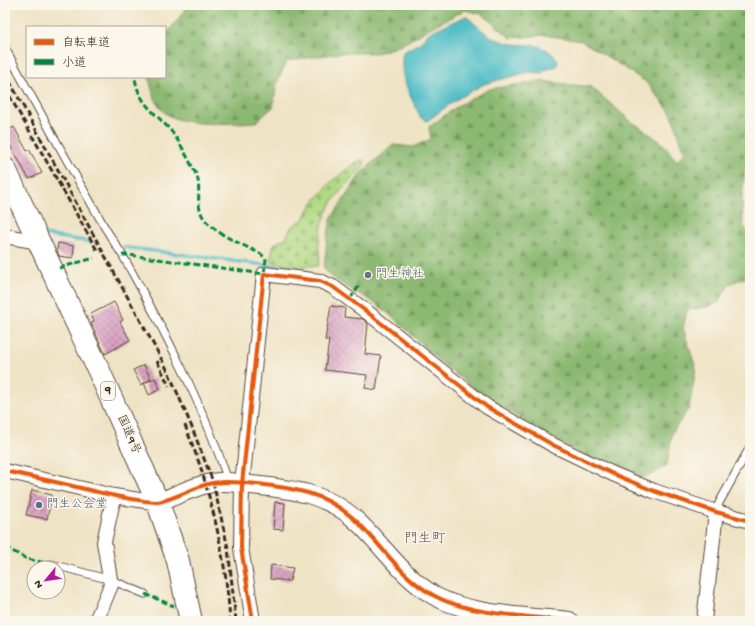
<svg xmlns="http://www.w3.org/2000/svg" width="755" height="626" viewBox="0 0 755 626" font-family="'Gochi Hand','Klee One',sans-serif">
	<style>
		.forest { fill: url(#forest-firs); stroke: #647248 }
		.cemetery { fill: url(#cemetery-stones); stroke: #768251 }
		.water { fill: #4fbdc6; stroke: #457472 }
		.lines { fill: none; stroke-linecap: round; stroke-linejoin: round }
		.stream { stroke: #4fbdc6; stroke-width: 3.5 }
		.building { fill: url(#building-cross-hatch) }
		.service-casing { stroke: #564637; stroke-width: 9 }
		.minor-casing { stroke: #564637; stroke-width: 16 }
		.tertiary-casing { stroke: #564637; stroke-width: 20 }
		.trunk-casing { stroke: #564637; stroke-width: 24 }
		.service { stroke: #fff; stroke-width: 7 }
		.minor { stroke: #fff; stroke-width: 14 }
		.tertiary { stroke: #fff; stroke-width: 18 }
		.trunk { stroke: #fff; stroke-width: 22 }
		.rail { stroke: #3b2a1e; stroke-width: 3; stroke-dasharray: 6 3; stroke-linecap: butt }
		.quiet { stroke: #00873e; stroke-width: 3; stroke-dasharray: 6 3; stroke-linecap: butt }
		.cycleway-casing { stroke: #fbf7ec; stroke-width: 6 }
		.cycleway { stroke: #e8590c; stroke-width: 4 }
		.worship-dot { fill: #6b7280; stroke: #fbf7ec; stroke-width: 1.5 }
		.service-dot { fill: #5c6f8a; stroke: #fbf7ec; stroke-width: 1.5 }
		.labels { text-anchor: middle; dominant-baseline: central; stroke-width: 3; stroke-linejoin: round; paint-order: stroke }
		.shield { fill: #fbf7ec; stroke: #75685c; stroke-width: 1 }
		.shield-label { font-size: 11px; font-weight: bold; fill: #3b2a1e }
		.worship-label { font-size: 12px; fill: #5b616d; stroke: #fbf7ec; text-anchor: start }
		.street-label { font-size: 12px; fill: #3b2a1e; stroke: #fbf7ec }
		.service-label { font-size: 12px; fill: #4e5e75; stroke: #fbf7ec; text-anchor: start }
		.quarter-label { font-size: 14px; fill: #735458; stroke: #fbf7ec }
	</style>
	<defs>
		<pattern id="forest-firs" width="22" height="20" patternUnits="userSpaceOnUse"><rect width="22" height="20" fill="#8cb972"/><path d="M5 1l3.5 6h-7zM16 11l3.5 6h-7z" fill="#74975d"/></pattern>
		<pattern id="cemetery-stones" width="16" height="16" patternUnits="userSpaceOnUse"><rect width="16" height="16" fill="#b1d984"/><path d="M2 7V4a2 2 0 0 1 4 0v3zM10 15v-3a2 2 0 0 1 4 0v3z" fill="#99ba72"/></pattern>
		<pattern id="building-cross-hatch" width="8" height="8" patternUnits="userSpaceOnUse"><rect width="8" height="8" fill="#daa2c4"/><path d="M0 0l8 8M0 8l8-8" fill="none" stroke="#b2849f"/></pattern>
	</defs>
	<rect width="100%" height="100%" fill="#fbf7ec"/>
	<filter id="ink" filterUnits="userSpaceOnUse"><feTurbulence type="fractalNoise" baseFrequency=".025" numOctaves="2"/><feDisplacementMap in="SourceGraphic" scale="8" xChannelSelector="R" yChannelSelector="G"/><feConvolveMatrix kernelMatrix="1 2 1 2 8 2 1 2 1" color-interpolation-filters="sRGB"/></filter>
	<filter id="wash" filterUnits="userSpaceOnUse"><feTurbulence type="fractalNoise" baseFrequency=".012" numOctaves="4" result="noise"/><feDisplacementMap in="SourceGraphic" scale="16" xChannelSelector="R" yChannelSelector="G"/><feGaussianBlur stdDeviation="0.9" result="paint"/><feColorMatrix in="noise" values="0 0 0 0 0 0 0 0 0 0 0 0 0 0 0 0 0 1.4 0 .05"/><feComposite in="paint" operator="in"/></filter>
	<g filter="url(#wash)">
		<rect width="100%" height="100%" fill="#efe3c5"/>
		<path class="forest" d="M189 5H750V163L745 169 742 198 743 226 750 234V276L729 284 719 302 707 307 687 310 683 328 696 369 689 408 672 433 667 465C658 471 651 477 640 477 613 476 580 454 557 440 514 415 472 390 435 357 415 339 398 319 376 304 358 291 338 285 324 269L327 239 331 219 361 173 393 145 413 147 431 139 429 127 459 105 490 89 541 81 591 87 628 119 661 142 677 161 685 153 671 113 646 82 614 61 582 41 545 35 511 38 482 14 465 10 426 30 402 45 377 53H340L287 61 277 83 273 107 256 122C232 123 185 128 165 113 156 106 151 88 149 77H165V36Z"/>
		<path class="cemetery" d="M362 160 365 162 362 168C337 195 325 203 319 241 318 250 321 258 318 266H295L270 262 274 244 286 238 291 227 304 219 312 204 332 181 356 162Z"/>
		<path class="water" d="M466 16C478 26 486 36 501 41 525 50 538 36 558 60L557 66 545 70 542 73 528 72 484 84 457 99 427 121 421 118C411 97 398 77 403 52L421 42 430 32Z"/>
		<g class="lines">
			<g class="stream">
				<polyline points="45,235 91,242"/>
				<polyline points="123,247 297,269 311,274"/>
			</g>
		</g>
		<g id="blocks">
			<g class="building">
				<polygon points="14,127 27,151 29,149 42,173 29,179 5,136 5,132"/>
				<polygon points="58,243 74,246 73,258 59,256 57,250"/>
				<polygon points="114,302 123,320 120,322 130,340 105,354 91,323 94,321 91,314"/>
				<polygon points="331,306 345,308 344,317 363,319 368,324 365,354 381,356 376,390 365,388 367,375 325,370 329,340 325,340"/>
				<polygon points="144,365 151,379 141,385 133,370"/>
				<polygon points="155,378 160,389 149,395 144,383"/>
				<polygon points="32,490 52,495 47,519 26,515"/>
				<polygon points="275,502 285,503 283,530 273,529"/>
				<polygon points="271,565 293,568 290,581 270,579"/>
			</g>
		</g>
	</g>
	<g filter="url(#ink)">
		<use href="#blocks" fill-opacity="0" stroke="#564637" stroke-width="1"/>
		<g class="lines">
			<g class="service-casing">
				<g id="service">
					<path d="M5 48C36 105 67 161 99 217 106 231 115 243 123 256 162 326 203 404 228 481"/>
					<polyline points="716,512 719,503 750,447"/>
					<polyline points="51,564 111,580 145,594"/>
				</g>
			</g>
			<g class="minor-casing">
				<g id="minor">
					<polyline points="5,236 39,242"/>
					<polyline points="5,471 114,496 158,503"/>
					<polyline points="96,621 111,585 104,542 114,496"/>
					<polyline points="253,621 241,548 242,484 264,274 320,281 333,287 367,312 487,407 553,445 613,474 654,491 716,512 750,521"/>
					<polyline points="704,621 716,512"/>
				</g>
			</g>
			<g class="tertiary-casing">
				<path id="tertiary" d="M158 503C175 496 193 486 212 483 224 480 238 483 251 485 291 489 329 493 359 523 384 547 403 577 433 595 466 615 530 617 569 621"/>
			</g>
			<g class="trunk-casing">
				<polyline id="trunk" points="5,169 99,371 158,503 178,561 191,621"/>
			</g>
			<use href="#service" class="service"/>
			<use href="#minor" class="minor"/>
			<use href="#tertiary" class="tertiary"/>
			<use href="#trunk" class="trunk"/>
			<g class="rail">
				<polyline points="5,73 168,371 191,425 213,482 228,548 236,621"/>
				<polyline points="5,88 98,252"/>
				<polyline points="157,361 169,386"/>
				<path d="M185 425C192 445 201 465 206 486 219 530 227 575 230 621"/>
			</g>
			<g class="quiet">
				<path d="M122 255H129L264 274 266 259 261 254C244 245 222 237 208 223 192 208 203 188 196 174 190 162 183 148 175 136 160 115 138 106 135 77"/>
				<polyline points="59,268 94,258"/>
				<polyline points="350,299 359,286"/>
				<polyline points="5,547 27,559 51,564"/>
				<polyline points="145,594 174,606"/>
			</g>
			<g class="cycleway-casing">
				<g id="cycleway">
					<path d="M5 471C33 477 61 483 89 490 111 495 134 501 156 502 166 503 195 487 208 484 228 478 287 487 308 493 369 511 383 567 433 595 468 615 529 616 569 621"/>
					<polyline points="253,621 241,548 242,484 264,274 320,281 333,287 367,312 487,407 553,445 613,474 654,491 716,512 750,521"/>
				</g>
			</g>
			<use href="#cycleway" class="cycleway"/>
		</g>
	</g>
	<circle class="worship-dot" cx="368" cy="275" r="4"/>
	<circle class="service-dot" cx="39" cy="505" r="4"/>
	<g class="labels">
		<rect class="shield" x="101" y="382" width="14" height="18" rx="3"/>
		<g class="shield-label">
			<text x="108" y="391">9</text>
		</g>
		<g class="worship-label">
			<text x="376" y="275">門生神社</text>
		</g>
		<g class="street-label">
			<text transform="translate(128 435) rotate(66)">国道9号</text>
		</g>
		<g class="service-label">
			<text x="47" y="505">門生公会堂</text>
		</g>
		<g class="quarter-label">
			<text x="425" y="539">門生町</text>
		</g>
	</g>
	<rect width="755" height="626" fill="none" stroke="#fbf7ec" stroke-width="20"/>
	<rect x="26" y="26" width="140" height="52" fill="#fbf7ec" stroke="#aea59a"/>
	<rect x="34" y="39" width="20" height="6" fill="#e8590c" stroke="#aea59a"/>
	<text x="62" y="46" font-size="12" fill="#3b2a1e">自転車道</text>
	<rect x="34" y="59" width="20" height="6" fill="#00873e" stroke="#aea59a"/>
	<text x="62" y="66" font-size="12" fill="#3b2a1e">小道</text>
	<g transform="translate(46 580) rotate(241)"><circle r="19" fill="#fbf7ec" stroke="#aea59a"/>
	<path d="M0-3L7 15L0 10L-7 15Z" fill="#b5179e"/>
	<text y="-6" font-size="11" font-weight="bold" text-anchor="middle" fill="#3b2a1e">N</text>
	</g>
</svg>
